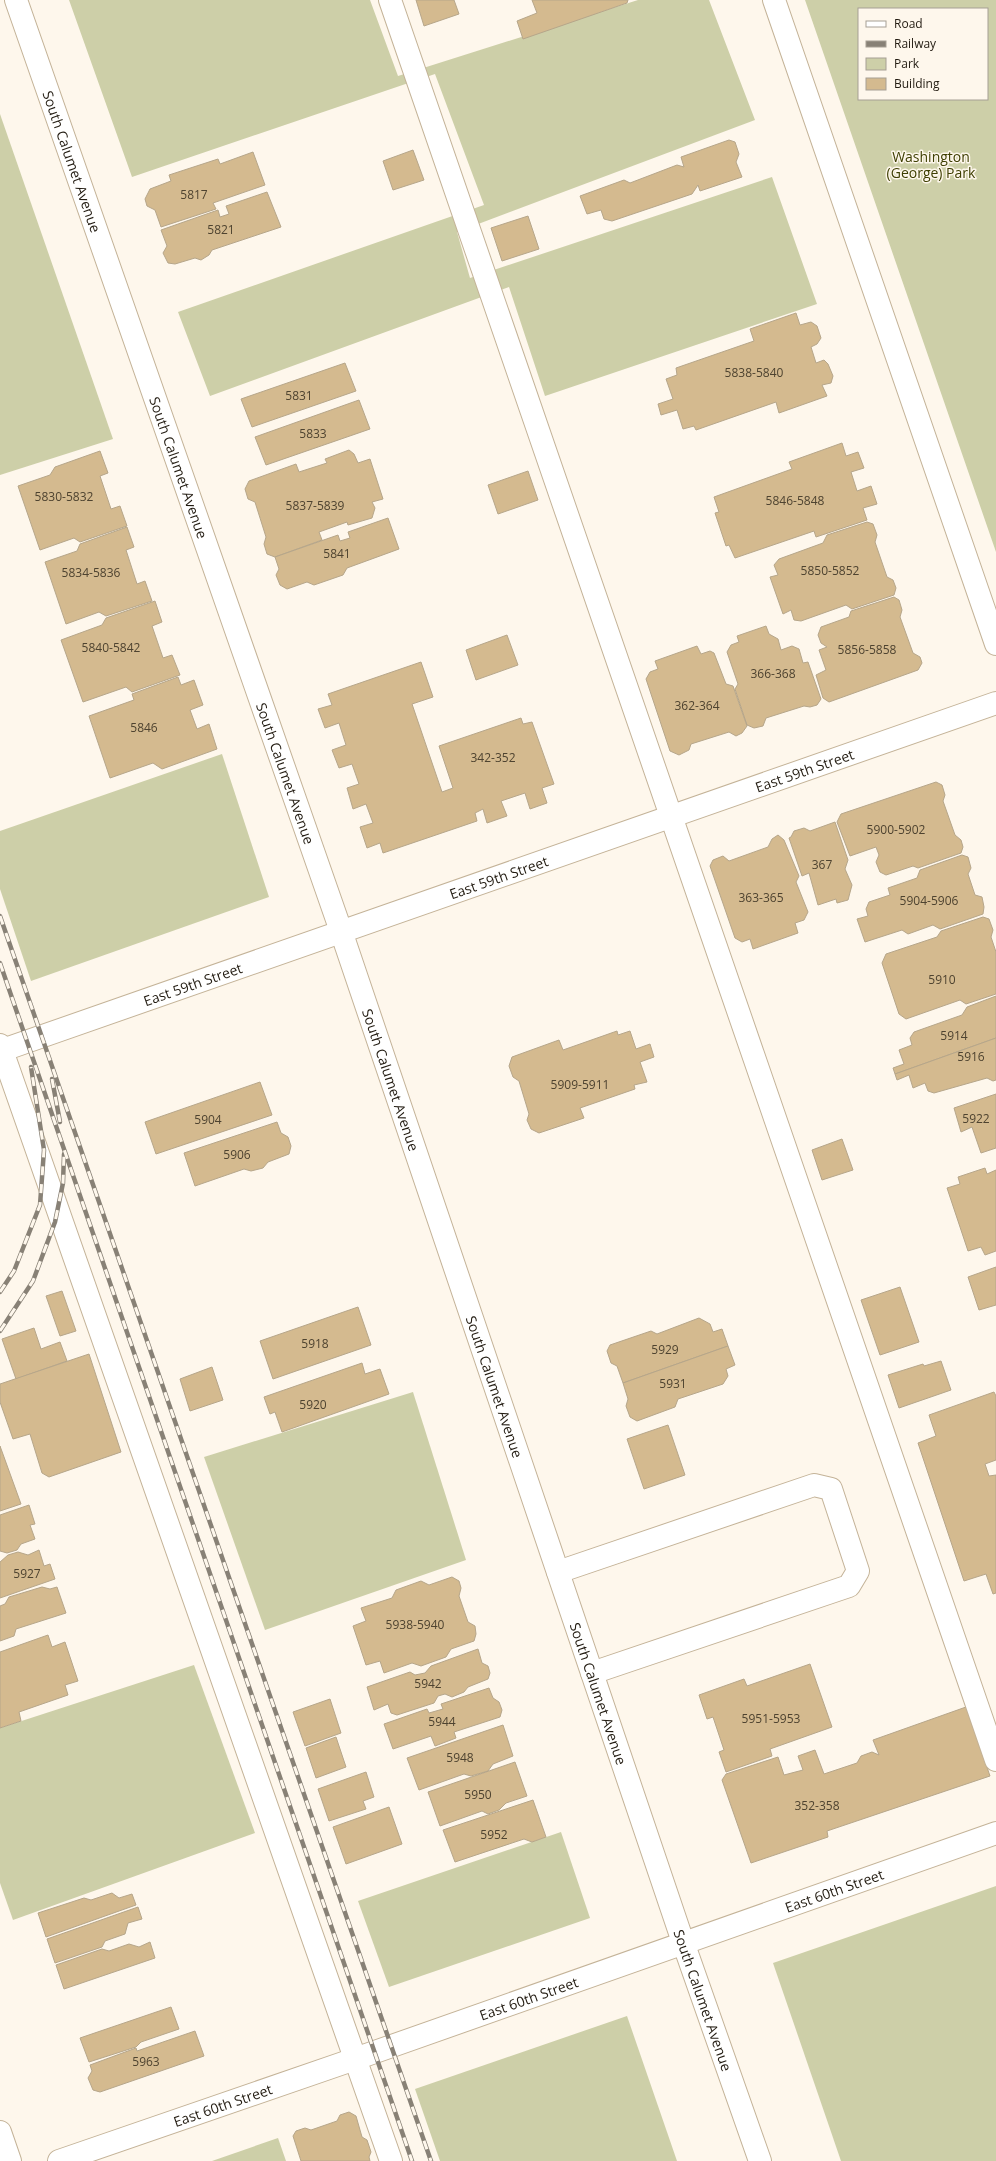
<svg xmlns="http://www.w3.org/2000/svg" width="996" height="2161" viewBox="0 0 996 2161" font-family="'Open Sans',sans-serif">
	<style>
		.green { fill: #cdcfa8; fill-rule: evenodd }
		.building { fill: #d4ba8f; stroke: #b6a68a }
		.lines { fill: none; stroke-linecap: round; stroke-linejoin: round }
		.minor-casing { stroke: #c4b398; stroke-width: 24 }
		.minor { stroke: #fff; stroke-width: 22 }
		.rail-casing { stroke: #888176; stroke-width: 4.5 }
		.rail { stroke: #fef7ec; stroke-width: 3; stroke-dasharray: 9; stroke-linecap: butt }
		.labels { text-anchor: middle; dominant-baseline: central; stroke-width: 3; stroke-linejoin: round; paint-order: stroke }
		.number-label { font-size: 12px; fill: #4e4330 }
		.park-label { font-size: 14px; fill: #3e3f02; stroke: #fef7ec }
		.street-label { font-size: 14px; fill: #221b11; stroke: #fef7ec }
	</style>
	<rect width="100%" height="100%" fill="#fef7ec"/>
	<g class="green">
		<polygon points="69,0 370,0 398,76 638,0 709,0 755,120 457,232 470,278 772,177 817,304 545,396 509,287 210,396 178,312 484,205 435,74 132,177"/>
		<path d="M805 0H996V552ZM859 9H987V99H859Z"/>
		<polygon points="0,114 113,439 0,475"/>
		<polygon points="222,754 269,897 31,981 0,889 0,831"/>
		<polygon points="413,1392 466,1560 265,1630 204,1457"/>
		<polygon points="194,1665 255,1833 13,1920 0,1883 0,1728"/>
		<polygon points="561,1832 590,1918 389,1987 358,1901"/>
		<polygon points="996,1886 996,2161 841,2161 773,1963"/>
		<polygon points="627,2016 677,2161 440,2161 415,2089"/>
		<polygon points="278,2138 286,2161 212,2161"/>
	</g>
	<g class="building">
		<polygon points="416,0 454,0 459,14 424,26"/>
		<polygon points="532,0 628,0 627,3 523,39 517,21 537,13"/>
		<polygon points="729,140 735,142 739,154 736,162 742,177 700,191 698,185 692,194 612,221 604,219 601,210 587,214 580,196 624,180 630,183 677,165 684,167 681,157"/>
		<polygon points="413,150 424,180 393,190 383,161"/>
		<polygon points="253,152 265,185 213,203 216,209 161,227 155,210 147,206 145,199 150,189 171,181 169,175 218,159 220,164"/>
		<polygon points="267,192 281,227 212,250 209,255 201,260 195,258 175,264 168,263 163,253 167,246 161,230 218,210 220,217 229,214 226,206"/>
		<polygon points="528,216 539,249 502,261 491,228"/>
		<polygon points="796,313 800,325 811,322 817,326 821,338 817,344 811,347 816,363 824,360 828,364 833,376 831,383 822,385 827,396 779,413 776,402 696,430 694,426 683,429 677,410 661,415 658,404 673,399 666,379 677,375 676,368 754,341 750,329"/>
		<polygon points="345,363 356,391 252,427 241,399"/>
		<polygon points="359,400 370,429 266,465 255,437"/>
		<polygon points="842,443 846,456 858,452 864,468 851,472 857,491 871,486 877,504 863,508 867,520 816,537 814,531 735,558 729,545 726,546 715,513 719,512 714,497 792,469 789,462"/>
		<polygon points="349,450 354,454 358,463 370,459 383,499 372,502 375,508 372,518 348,525 347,522 319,532 322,540 275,557 267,554 264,544 266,537 255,502 248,499 245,489 249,481 296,464 299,472 327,463 325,459"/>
		<polygon points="100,451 108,473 100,476 111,509 120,506 127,526 80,542 74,538 40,550 18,486 50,475 55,467"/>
		<polygon points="528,471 538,500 498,514 488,485"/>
		<polygon points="388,518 399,549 347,568 343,575 314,585 307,582 287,589 280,585 276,575 279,569 275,557 338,535 340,541 350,538 348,532"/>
		<polygon points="867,522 873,524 877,535 875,542 887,577 893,580 896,588 894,595 852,609 846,605 801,621 794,620 791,610 783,614 770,577 778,575 774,565 779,559 823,543 827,535"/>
		<polygon points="127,527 134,547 126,550 137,584 145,581 152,601 106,616 99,612 66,624 45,562 77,551 80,544"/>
		<polygon points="894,597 899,600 902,610 900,617 913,653 920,657 922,663 918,670 829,702 823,698 816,675 826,670 819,650 827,647 821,643 818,635 821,627 849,617 851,611"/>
		<polygon points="155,601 162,622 152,626 163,658 172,655 180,675 132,692 126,687 83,702 61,640 102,625 106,618"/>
		<polygon points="766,626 769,634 778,639 781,650 792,646 799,649 803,663 808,662 821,699 817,705 810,707 804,706 766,718 763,726 754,728 747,725 735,689 738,684 727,652 731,645 739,642 737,636"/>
		<polygon points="507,635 518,665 476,680 466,650"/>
		<polygon points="697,646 701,654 710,651 714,653 726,684 733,686 747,726 742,733 736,736 729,732 691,744 689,750 679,755 670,751 646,679 650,672 658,669 655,661"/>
		<polygon points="421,662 433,697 412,704 442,792 453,788 439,746 521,718 523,724 532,722 554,784 542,788 547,803 530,809 525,793 501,801 507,816 487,823 483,809 475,813 477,821 383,853 380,843 367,848 360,827 373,823 366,804 353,809 347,788 359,784 352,764 339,768 332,750 346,745 339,723 325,728 318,709 332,705 328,694"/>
		<polygon points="178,677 181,685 194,680 203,705 190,710 197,729 209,724 217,749 162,769 153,763 110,778 89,716 134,700 132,694"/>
		<polygon points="936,782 942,785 945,795 943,801 955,835 961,840 963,847 961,853 918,868 913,866 886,875 880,872 876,862 879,855 876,847 850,856 837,822 841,814"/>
		<polygon points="835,822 848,860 845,869 852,885 848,900 837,903 836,899 818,905 809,873 802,876 789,838 791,837 794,831 804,828 810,831"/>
		<polygon points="778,835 784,840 799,876 796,882 808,912 804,920 795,923 798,933 753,949 750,939 742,942 735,938 710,866 713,860 723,856 729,861 768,847 772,839"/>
		<polygon points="962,855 968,857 971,868 968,874 975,895 982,897 984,907 983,914 940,929 933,925 908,934 902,930 865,942 857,919 868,916 866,909 869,902 890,895 888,888 917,878 920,870"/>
		<polygon points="983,917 989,919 993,930 991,937 996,952 996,994 966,1004 960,1000 906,1019 899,1014 882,963 886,954 937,937 941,931"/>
		<polygon points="996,996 996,1038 895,1074 893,1068 904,1064 899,1050 912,1045 910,1038 914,1032 962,1015 967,1007"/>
		<polygon points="617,1031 618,1035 630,1031 636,1049 650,1044 654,1057 640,1062 647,1082 634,1085 635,1089 580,1108 584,1118 539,1133 531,1129 527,1120 529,1114 519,1081 513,1077 509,1066 512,1057 559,1040 563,1050"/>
		<polygon points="996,1038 996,1080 993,1081 987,1078 934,1093 928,1091 925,1083 913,1088 909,1075 897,1080 895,1074"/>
		<polygon points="260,1082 272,1115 156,1154 145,1122"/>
		<polygon points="996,1094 996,1148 981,1153 972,1127 961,1132 954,1108"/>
		<polygon points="277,1122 281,1133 288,1137 291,1146 289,1154 268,1162 263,1168 251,1171 244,1169 195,1186 184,1153"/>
		<polygon points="842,1139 853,1170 822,1180 812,1150"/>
		<polygon points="985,1168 987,1174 996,1170 996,1251 985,1255 981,1247 968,1251 947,1188 960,1184 958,1177"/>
		<polygon points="996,1267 996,1305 979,1310 968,1277"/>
		<polygon points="900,1287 919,1342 880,1355 861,1300"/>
		<polygon points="62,1291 76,1331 60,1336 46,1296"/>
		<polygon points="358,1307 371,1345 273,1379 260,1341"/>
		<polygon points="699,1318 710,1324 713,1332 722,1329 728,1346 623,1383 617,1366 611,1363 607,1351 610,1345 651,1331 657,1334"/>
		<polygon points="34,1328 41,1349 60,1342 67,1361 16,1379 2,1339"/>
		<polygon points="728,1346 735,1365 726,1369 728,1376 723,1384 678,1399 675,1407 637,1421 630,1417 626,1406 628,1399 623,1383"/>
		<polygon points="89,1354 121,1452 49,1477 42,1473 30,1434 13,1439 0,1402 0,1384"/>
		<polygon points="941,1361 951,1390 899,1408 888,1375 923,1364 924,1366"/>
		<polygon points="362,1363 365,1374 380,1369 389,1394 282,1432 275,1412 270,1414 264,1397"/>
		<polygon points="212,1367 223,1400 190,1411 180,1379"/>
		<polygon points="994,1392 996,1396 996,1460 985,1464 989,1476 996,1475 996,1593 993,1594 986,1574 964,1581 918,1443 936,1436 929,1415"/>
		<polygon points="668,1425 685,1475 644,1489 627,1439"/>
		<polygon points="0,1446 21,1504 0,1511"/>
		<polygon points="29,1505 35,1524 30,1525 35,1539 21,1544 17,1550 7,1553 0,1551 0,1515"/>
		<polygon points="39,1550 44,1566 50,1564 55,1579 0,1598 0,1562 8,1555 18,1552 28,1555"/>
		<polygon points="452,1577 459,1581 461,1588 459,1596 468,1622 475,1626 476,1634 474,1641 451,1649 446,1657 421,1666 412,1663 384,1673 380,1661 366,1665 353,1626 366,1621 361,1608 392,1598 396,1590 421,1581 429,1585"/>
		<polygon points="42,1587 50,1589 57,1587 66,1613 16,1629 14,1636 0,1641 0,1606 5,1604 9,1597"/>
		<polygon points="48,1635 52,1647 65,1642 78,1681 65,1685 68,1695 19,1712 21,1721 0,1728 0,1652"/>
		<polygon points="478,1649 482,1663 488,1666 490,1673 488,1679 468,1687 464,1692 452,1697 445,1694 438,1696 434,1703 397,1715 391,1713 388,1704 374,1710 367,1687 410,1672 415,1675 425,1673 431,1666"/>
		<polygon points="810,1664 832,1727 770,1749 772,1756 726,1772 719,1752 724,1750 713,1717 707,1719 699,1695 744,1679 747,1686"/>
		<polygon points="489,1688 493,1698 499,1702 502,1710 500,1717 454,1732 456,1738 435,1746 431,1736 393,1749 384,1724 427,1709 429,1713 443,1709 441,1704"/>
		<polygon points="330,1699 341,1733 305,1746 293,1712"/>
		<polygon points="966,1707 990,1776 827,1831 828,1837 751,1863 722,1780 726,1774 778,1757 784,1775 803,1770 798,1756 815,1750 824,1774 857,1763 861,1756 872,1752 879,1755 873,1740"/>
		<polygon points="503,1725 513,1756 493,1764 488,1771 471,1776 464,1774 419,1790 407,1758"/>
		<polygon points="336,1737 346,1767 316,1778 306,1748"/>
		<polygon points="515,1762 527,1796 506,1803 499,1810 488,1814 482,1811 440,1826 428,1792"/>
		<polygon points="366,1772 374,1797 363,1801 366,1809 329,1821 318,1789"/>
		<polygon points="533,1800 546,1837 532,1842 524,1839 455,1862 443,1830"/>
		<polygon points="389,1807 402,1844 346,1864 333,1827"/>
		<polygon points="112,1893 119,1898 132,1894 136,1905 46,1937 38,1913 84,1898 91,1900"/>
		<polygon points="138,1907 142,1919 128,1923 125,1934 105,1941 102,1947 55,1963 47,1939"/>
		<polygon points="150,1942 155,1958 64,1989 56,1965 102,1949 109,1951 129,1944 139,1947"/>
		<polygon points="171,2007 179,2029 141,2042 136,2047 89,2062 80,2038"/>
		<polygon points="195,2031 204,2056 100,2092 93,2090 88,2078 92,2071 90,2065 136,2048 137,2051"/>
		<polygon points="349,2112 356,2116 362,2137 367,2140 371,2152 369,2157 370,2161 301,2161 293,2136 296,2131 305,2128 311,2130 337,2121 340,2115"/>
	</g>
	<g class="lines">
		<g class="minor-casing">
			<g id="minor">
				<path id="s1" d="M16 0 341 931 683 1942 760 2161"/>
				<polyline points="390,0 996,1760"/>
				<polyline points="774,0 996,644"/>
				<polyline points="0,1045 391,2161"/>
				<path id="s2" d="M0 1051 996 703"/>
				<polyline points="558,1572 814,1485 831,1489 858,1571 849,1586 592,1673"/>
				<polyline points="0,2132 10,2161"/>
				<path id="s3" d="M59 2161 355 2059 996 1833"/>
			</g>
		</g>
		<use href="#minor" class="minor"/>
		<g class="rail-casing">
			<g id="rail">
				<polyline points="0,916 431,2161"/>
				<polyline points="0,963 412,2161"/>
				<polyline points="52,1079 60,1122"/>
				<polyline points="0,1292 14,1271 40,1205 44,1150 31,1067"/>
				<polyline points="0,1331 33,1281 55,1222 63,1183 64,1154"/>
			</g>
		</g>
		<use href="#rail" class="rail"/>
	</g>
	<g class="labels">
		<g class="number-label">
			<text x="194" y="194">5817</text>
			<text x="221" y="229">5821</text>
			<text x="754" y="372">5838-5840</text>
			<text x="299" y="395">5831</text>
			<text x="313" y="433">5833</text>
			<text x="64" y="496">5830-5832</text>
			<text x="795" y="500">5846-5848</text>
			<text x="315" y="505">5837-5839</text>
			<text x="337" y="553">5841</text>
			<text x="830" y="570">5850-5852</text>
			<text x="91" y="572">5834-5836</text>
			<text x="111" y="647">5840-5842</text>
			<text x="867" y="649">5856-5858</text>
			<text x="773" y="673">366-368</text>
			<text x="697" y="705">362-364</text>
			<text x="144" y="727">5846</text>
			<text x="493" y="757">342-352</text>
			<text x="896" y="829">5900-5902</text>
			<text x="822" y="864">367</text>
			<text x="761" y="897">363-365</text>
			<text x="929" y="900">5904-5906</text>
			<text x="942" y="979">5910</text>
			<text x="954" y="1035">5914</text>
			<text x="971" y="1056">5916</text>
			<text x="580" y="1084">5909-5911</text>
			<text x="976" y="1118">5922</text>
			<text x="208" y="1119">5904</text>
			<text x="237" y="1154">5906</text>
			<text x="315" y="1343">5918</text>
			<text x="665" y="1349">5929</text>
			<text x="673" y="1383">5931</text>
			<text x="313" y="1404">5920</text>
			<text x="27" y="1573">5927</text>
			<text x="415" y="1624">5938-5940</text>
			<text x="428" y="1683">5942</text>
			<text x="771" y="1718">5951-5953</text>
			<text x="442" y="1721">5944</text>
			<text x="460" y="1757">5948</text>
			<text x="478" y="1794">5950</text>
			<text x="817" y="1805">352-358</text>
			<text x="494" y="1834">5952</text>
			<text x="146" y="2061">5963</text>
		</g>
		<g class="park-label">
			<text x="931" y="156">Washington<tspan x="931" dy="16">(George) Park</tspan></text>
		</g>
		<g class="street-label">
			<text stroke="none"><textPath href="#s1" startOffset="171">South Calumet Avenue</textPath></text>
			<text stroke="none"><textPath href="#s1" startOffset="495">South Calumet Avenue</textPath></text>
			<text stroke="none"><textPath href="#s2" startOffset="852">East 59th Street</textPath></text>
			<text stroke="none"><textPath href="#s1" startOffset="819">South Calumet Avenue</textPath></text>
			<text stroke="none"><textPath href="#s2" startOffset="528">East 59th Street</textPath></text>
			<text stroke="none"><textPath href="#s2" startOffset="204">East 59th Street</textPath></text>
			<text stroke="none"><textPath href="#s1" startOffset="1143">South Calumet Avenue</textPath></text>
			<text stroke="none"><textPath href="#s1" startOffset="1467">South Calumet Avenue</textPath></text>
			<text stroke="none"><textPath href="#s1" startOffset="1791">South Calumet Avenue</textPath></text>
			<text stroke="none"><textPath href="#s3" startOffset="821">East 60th Street</textPath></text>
			<text stroke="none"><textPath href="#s3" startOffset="497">East 60th Street</textPath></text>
			<text stroke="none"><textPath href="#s1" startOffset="2115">South Calumet Avenue</textPath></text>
			<text stroke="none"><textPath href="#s3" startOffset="173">East 60th Street</textPath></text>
		</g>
	</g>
	<rect x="858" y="8" width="130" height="92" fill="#fef7ec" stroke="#a69f94"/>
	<rect x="866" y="21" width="20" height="6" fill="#ffffff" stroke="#a69f94"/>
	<text x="894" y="28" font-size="12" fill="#221b11">Road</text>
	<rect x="866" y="41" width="20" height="6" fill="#888176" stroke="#a69f94"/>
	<text x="894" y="48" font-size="12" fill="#221b11">Railway</text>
	<rect x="866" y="58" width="20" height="12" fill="#cdcfa8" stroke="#a69f94"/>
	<text x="894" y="68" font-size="12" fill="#221b11">Park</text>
	<rect x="866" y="78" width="20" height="12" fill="#d4ba8f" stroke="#a69f94"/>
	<text x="894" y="88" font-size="12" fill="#221b11">Building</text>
</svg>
